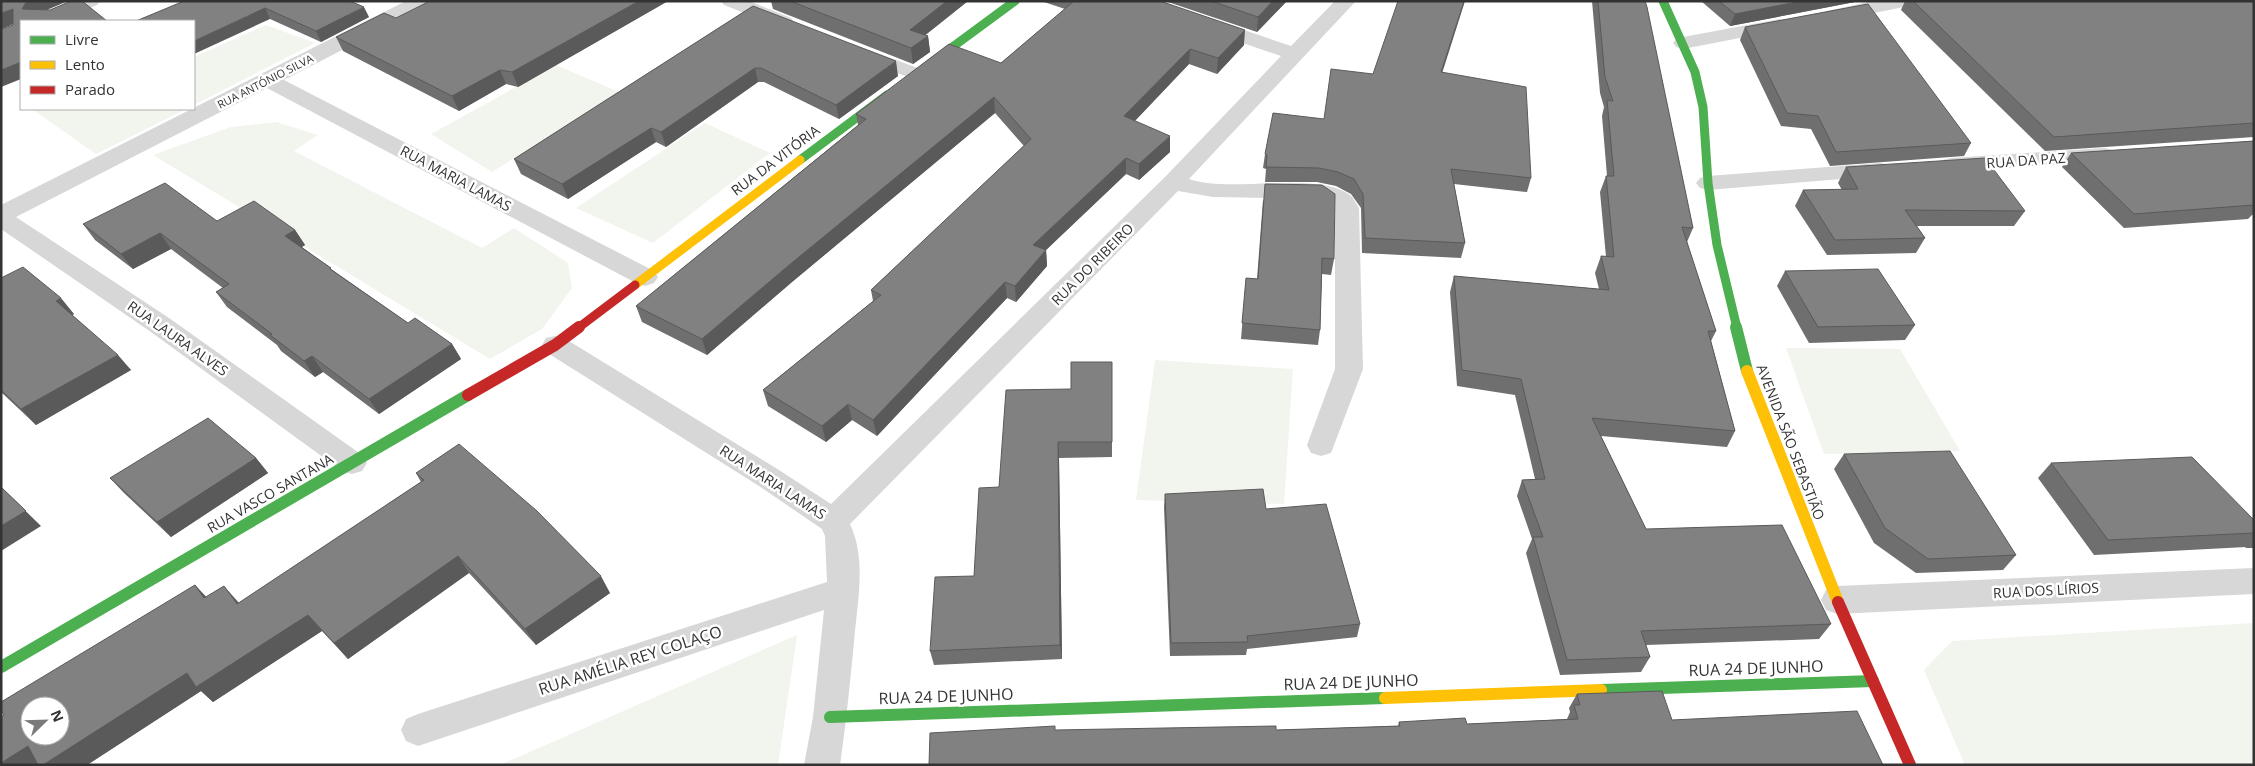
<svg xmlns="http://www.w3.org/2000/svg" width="2255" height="766" viewBox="0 0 2255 766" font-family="'Open Sans',sans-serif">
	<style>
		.green { fill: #f1f5ed }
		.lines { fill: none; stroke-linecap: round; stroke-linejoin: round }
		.street { fill: #d7d7d7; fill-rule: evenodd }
		.fast-far1 { stroke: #4caf50; stroke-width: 9 }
		.fast { stroke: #4caf50; stroke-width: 12 }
		.slow-far1 { stroke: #ffc107; stroke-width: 9 }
		.slow { stroke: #ffc107; stroke-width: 12 }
		.jam-far1 { stroke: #c62828; stroke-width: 9 }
		.jam { stroke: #c62828; stroke-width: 12 }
		.wall { fill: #6f6f6f }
		.shaded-wall { fill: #5a5a5a }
		.building { fill: #818181; stroke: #5a5a5a; fill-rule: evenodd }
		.labels { text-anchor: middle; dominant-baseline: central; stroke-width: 5; stroke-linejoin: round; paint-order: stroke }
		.far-street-label { font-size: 11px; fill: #333; stroke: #fff }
		.street-label { font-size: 14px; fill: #333; stroke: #fff }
		.near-street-label { font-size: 16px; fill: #333; stroke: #fff }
	</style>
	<rect width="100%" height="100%" fill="#fff"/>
	<g class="green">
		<polygon points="266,25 315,43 194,105 194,57"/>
		<polygon points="556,65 619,92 492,172 431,134"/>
		<polygon points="32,109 186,109 96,154"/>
		<polygon points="276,122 318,135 294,151 482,248 514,228 568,263 572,288 542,329 490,359 153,155 231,127"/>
		<polygon points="705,123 770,153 653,243 576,208"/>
		<polygon points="1786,348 1900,349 1960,451 1824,454"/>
		<polygon points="1155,360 1293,369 1284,504 1136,500"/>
		<polygon points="2254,623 2254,765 1965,765 1924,670 1952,641"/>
		<polygon points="797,635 778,765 500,765"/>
	</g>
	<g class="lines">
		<g class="street">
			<polygon points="73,1 100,1 97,5 59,21 33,21 36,17"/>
			<polygon points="406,1 432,1 429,5 284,80 654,271 658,277 654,283 645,286 636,283 267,88 16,217 169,318 362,455 367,463 362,471 352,474 342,471 151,332 1,229 1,205"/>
			<polygon points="721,1 749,1 791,18 794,22 791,26 784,28 777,26 724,5"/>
			<path d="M1128 1H1158L1291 46 1335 1H1356L1189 179C1231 194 1317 170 1350 195 1354 198 1356 204 1359 208L1363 369 1331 453 1321 456 1311 453 1307 445 1335 369V208L1320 199 1213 197 1178 191 850 524C867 560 857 604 854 642 850 683 846 724 840 765H804L813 717 824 610 418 746 406 741 401 730 406 719 418 714 827 582 825 536 822 529 759 486 546 352 542 345 546 338 555 336 564 338 779 470 831 504 1166 176 1281 56 1131 5Z"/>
			<polygon points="1873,1 1914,1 1911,5 1904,7 1834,21 1827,19 1824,15 1827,11"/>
			<polygon points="1780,19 1787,21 1790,25 1787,29 1683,49 1676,47 1673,43 1676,39 1683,37"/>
			<polygon points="861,47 923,70 927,74 923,78 916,80 854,57 851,53 854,49"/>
			<polygon points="2105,148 2113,150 2116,155 2113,160 1951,172 1943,170 1939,165 1943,160 1951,158"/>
			<polygon points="1881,163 1889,165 1893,170 1889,175 1708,190 1700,188 1696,183 1700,178 1708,176"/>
			<polygon points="2254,568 2254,594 1837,614 1826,610 1821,600 1826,590 1837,586"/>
		</g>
		<g class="fast-far1">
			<polyline points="1663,1 1695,72 1703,107 1708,183 1717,245 1737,328"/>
			<polyline points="924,68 1015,1"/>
			<polyline points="800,160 887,95"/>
		</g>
		<g class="fast">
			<polyline points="1736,327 1747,371"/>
			<polyline points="1,667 468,395"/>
			<polyline points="1601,690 1873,681"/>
			<polyline points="830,717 1385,698"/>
		</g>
		<polyline class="slow-far1" points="635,285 800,160"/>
		<g class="slow">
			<polyline points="1747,371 1838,602"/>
			<polyline points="1385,698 1601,690"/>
		</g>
		<polyline class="jam-far1" points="578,328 635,285"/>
		<g class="jam">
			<polyline points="468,395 555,345 579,327"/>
			<polyline points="1838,602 1910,765"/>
		</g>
	</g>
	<g class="wall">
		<polygon points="184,1 369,17 321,42 270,19"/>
		<polygon points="668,1 518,87 506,84 459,111 343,51 336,37 396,18"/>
		<polygon points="771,1 968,1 925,35 928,36 930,52 913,64 773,9"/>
		<polygon points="1041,1 1160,1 1244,45 1217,74 1189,64 1135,121 1170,152 1139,180 1126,174 1046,250 1047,266 1016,302 1007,298 877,436 852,420 826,442 768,406 763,390 873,301 871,290 1024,146 995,113 792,282 707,355 642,322 636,306 858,125 856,114 1001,63 1065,9"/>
		<polygon points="1165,1 1287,1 1257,32"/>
		<polygon points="1592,1 1645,1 1693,228 1687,242 1716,331 1711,341 1735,431 1727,447 1601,436 1646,529 1831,624 1819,639 1646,645 1650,657 1641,672 1560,675 1526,553 1532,539 1517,496 1522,480 1535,479 1515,395 1457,386 1450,292 1454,276 1599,289 1595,273 1601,256 1606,257 1600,192 1606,176 1607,176 1602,116 1604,107 1600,93"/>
		<polygon points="1701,1 1860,1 1730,26"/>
		<polygon points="1905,1 2254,1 2254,137 2045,151 1901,10"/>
		<polygon points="753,6 898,76 839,119 764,82 758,82 666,147 656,142 568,199 521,174 514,159"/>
		<polygon points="1745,27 1971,143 1964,156 1830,166 1811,129 1781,126 1740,40"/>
		<polygon points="1443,73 1531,178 1527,192 1454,184 1465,243 1461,258 1362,253 1361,208 1351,194 1336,186 1317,182 1265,182 1266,169 1263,168 1265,154 1324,119 1373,74"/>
		<polygon points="2254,141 2254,214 2252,215 2248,219 2124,228 2062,167 2071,153"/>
		<polygon points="1846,167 2025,211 2014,226 1917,226 1925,238 1916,253 1827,255 1795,206 1803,190 1842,190 1838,183"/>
		<polygon points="1263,200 1334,259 1331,275 1322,274 1320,330 1318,345 1241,339 1246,278 1257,279"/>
		<polygon points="217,221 295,230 305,245 302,247 334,271 408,323 452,344 461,359 379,414 323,372 315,377 281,351 277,345 227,307 216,292 223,288 171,249 133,269 95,240 83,224"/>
		<polygon points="1785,271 1915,325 1905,340 1809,343 1777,286"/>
		<polygon points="1,278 74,314 72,315 131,370 36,425 1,392"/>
		<polygon points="1112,362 1112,457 1059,458 1062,659 934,665 930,651 974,576 999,487"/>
		<polygon points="1844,454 2016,555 2003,570 1916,573 1874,543 1834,469"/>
		<polygon points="256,458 268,473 171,537 124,493 110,478"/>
		<polygon points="2051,463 2254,533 2254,548 2245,548 2246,547 2094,555 2038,478"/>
		<polygon points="416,473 610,593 536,645 469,573 348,659 322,631 213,702 201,691 87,765 1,765 195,585 206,597 239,603 421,482"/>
		<polygon points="1165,494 1266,509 1360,624 1357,637 1247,649 1246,655 1170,656 1164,507"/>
		<polygon points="1577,694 1672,720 1883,765 1056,730 1276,730 1398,726 1399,722 1467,724 1567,719 1570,712 1569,708"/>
	</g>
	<g class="shaded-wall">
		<polygon points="28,1 68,1 35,15 22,9 26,2"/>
		<polygon points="639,1 668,1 518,87 512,72"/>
		<polygon points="947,1 968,1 913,45 910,30"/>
		<polygon points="1273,1 1287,1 1257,32 1258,17"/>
		<polygon points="1464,1 1465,1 1438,86 1441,72"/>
		<polygon points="1802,1 1860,1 1730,26 1735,14"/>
		<polygon points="364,7 369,17 321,42 316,31"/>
		<polygon points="265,8 270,19 194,54 194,41"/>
		<polygon points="13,9 21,21 1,29 1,13"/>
		<polygon points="1245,30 1244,45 1217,74 1218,58"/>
		<polygon points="928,36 930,52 913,64 911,48"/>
		<polygon points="1190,49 1189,64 1124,132 1124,116"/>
		<polygon points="896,61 898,76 839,119 836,105"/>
		<polygon points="21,62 21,79 1,87 1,70"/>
		<polygon points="755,68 758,82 666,147 661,132"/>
		<polygon points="500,70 506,84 459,111 452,96"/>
		<polygon points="994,97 995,113 792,282 707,355 702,339 788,266"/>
		<polygon points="651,128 656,142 568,199 562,184"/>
		<polygon points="1170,136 1170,152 1139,180 1139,164"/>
		<polygon points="1126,158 1126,174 1046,250 1047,266 1016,302 1015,286 1033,245"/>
		<polygon points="295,230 305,245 295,251 285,236"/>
		<polygon points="160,233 171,249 133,269 121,254"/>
		<polygon points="1005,282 1007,298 877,436 873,420"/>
		<polygon points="61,298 74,314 69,317 56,301"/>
		<polygon points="452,344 461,359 379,414 369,399"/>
		<polygon points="118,355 131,370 36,425 21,409"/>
		<polygon points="312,356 323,372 315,377 304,361"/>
		<polygon points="848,404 852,420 826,442 822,426"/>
		<polygon points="1058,442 1059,458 1062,659 1060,645"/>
		<polygon points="256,458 268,473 171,537 157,522"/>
		<polygon points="1,487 41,526 1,551"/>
		<polygon points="458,556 469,573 348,659 334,643"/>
		<polygon points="601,576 610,593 536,645 525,629"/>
		<polygon points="195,585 210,601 204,598"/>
		<polygon points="224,586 239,603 237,604"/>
		<polygon points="308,615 322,631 213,702 201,691 87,765 1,765 1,763 28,746"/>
	</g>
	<g class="building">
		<polygon points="1,1 28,1 26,2 22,9 50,10 71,1 82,1 107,21 21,21 21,62 1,70 1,29 13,25 13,9 1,13"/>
		<polygon points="184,1 350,1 364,7 316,31 265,8 194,41 194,21 136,21"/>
		<polygon points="430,1 639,1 512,72 500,70 452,96 336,37 384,13 396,18"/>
		<polygon points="790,1 947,1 910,30 928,36 911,48"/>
		<polygon points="1074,1 1160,1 1245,30 1218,58 1190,49 1124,116 1170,136 1139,164 1126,158 1033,245 1046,250 1015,286 1005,282 873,420 848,404 822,426 763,390 881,295 871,290 1031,139 994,97 788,266 702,339 636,306 866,119 856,114 949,44 1001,63"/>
		<polygon points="1211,1 1273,1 1258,17"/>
		<polygon points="1398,1 1464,1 1441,72 1526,87 1531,178 1451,169 1465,243 1365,238 1363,194 1354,179 1338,172 1319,168 1266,167 1267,155 1265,154 1273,113 1324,119 1331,69 1373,74"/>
		<polygon points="1598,1 1645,1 1647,7 1693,228 1682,227 1716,331 1708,331 1735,431 1592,418 1646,529 1782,525 1831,624 1641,631 1650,657 1567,660 1533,537 1543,537 1522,480 1545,479 1521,379 1462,370 1454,276 1609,290 1601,256 1614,257 1606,176 1614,176 1607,100 1613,101 1605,77"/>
		<polygon points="1719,1 1802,1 1735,14"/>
		<polygon points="1913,1 2254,1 2254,123 2054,137"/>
		<polygon points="1868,4 1971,143 1836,152 1818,116 1787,113 1745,27"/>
		<polygon points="753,6 896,61 836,105 761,68 755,68 661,132 651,128 562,184 514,159"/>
		<polygon points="2254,141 2254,205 2134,214 2071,153"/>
		<polygon points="1985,158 2025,211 1905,210 1925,238 1835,240 1803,190 1858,189 1846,167"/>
		<polygon points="165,183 217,221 254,201 295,230 285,236 331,268 330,269 408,323 415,318 452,344 369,399 312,356 304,361 270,335 272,334 216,292 229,284 160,233 121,254 83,224"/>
		<polygon points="1265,184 1322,185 1335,194 1334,259 1322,258 1320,330 1242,323 1246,278 1258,279"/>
		<polygon points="23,267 61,298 56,301 118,355 21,409 1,390 1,278"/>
		<polygon points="1878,269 1915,325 1818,327 1785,271"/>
		<polygon points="1071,362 1112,362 1112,442 1058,442 1060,645 930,651 935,577 974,576 979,488 999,487 1006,390 1071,389"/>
		<polygon points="208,418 256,458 157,522 110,478"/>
		<path d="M459 444 537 511 601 576 525 629 458 556 334 643 308 615 196 687 187 673 43 765H38L28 746 1 763V717L4 715 1 710V702L195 585 204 598 224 586 237 604 424 480 416 473ZM30 706H60V736H30Z"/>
		<polygon points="1950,451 2016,555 1928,559 1885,528 1844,454"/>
		<polygon points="2192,457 2254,520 2254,533 2108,540 2051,463"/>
		<polygon points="1,487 26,511 1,526"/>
		<polygon points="1263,489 1266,509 1326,504 1360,624 1247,636 1248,642 1171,643 1165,494"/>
		<polygon points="1662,691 1672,720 1857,711 1883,765 929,765 930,733 1055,726 1055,730 1276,726 1276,730 1400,726 1399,722 1465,718 1467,724 1578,719 1574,705 1580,705 1577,694"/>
	</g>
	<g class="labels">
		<g class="far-street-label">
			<text transform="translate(265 81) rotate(-27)">RUA ANTÓNIO SILVA</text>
		</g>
		<g class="street-label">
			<text transform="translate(775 160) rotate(-37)">RUA DA VITÓRIA</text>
			<text transform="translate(2026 160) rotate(-4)">RUA DA PAZ</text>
			<text transform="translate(456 178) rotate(28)">RUA MARIA LAMAS</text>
			<text transform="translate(1092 264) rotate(-45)">RUA DO RIBEIRO</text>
			<text transform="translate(178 338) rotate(35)">RUA LAURA ALVES</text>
			<text transform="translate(1791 442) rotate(69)">AVENIDA SÃO SEBASTIÃO</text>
			<text transform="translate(773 482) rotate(33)">RUA MARIA LAMAS</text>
			<text transform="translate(270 493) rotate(-30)">RUA VASCO SANTANA</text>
			<text transform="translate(2046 590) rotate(-3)">RUA DOS LÍRIOS</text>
		</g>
		<g class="near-street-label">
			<text transform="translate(630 660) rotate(-18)">RUA AMÉLIA REY COLAÇO</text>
			<text transform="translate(1756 668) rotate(-2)">RUA 24 DE JUNHO</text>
			<text transform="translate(1351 682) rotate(-2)">RUA 24 DE JUNHO</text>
			<text transform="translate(946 696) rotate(-2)">RUA 24 DE JUNHO</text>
		</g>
	</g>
	<rect width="2255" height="766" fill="none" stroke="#333333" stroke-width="5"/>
	<rect x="20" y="20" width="175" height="90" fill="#ffffff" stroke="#adadad"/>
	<rect x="30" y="36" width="25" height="8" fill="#4caf50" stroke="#adadad"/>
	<text x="65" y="45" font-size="15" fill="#333333">Livre</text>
	<rect x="30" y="61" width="25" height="8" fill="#ffc107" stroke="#adadad"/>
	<text x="65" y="70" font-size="15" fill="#333333">Lento</text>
	<rect x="30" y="86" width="25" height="8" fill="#c62828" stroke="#adadad"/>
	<text x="65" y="95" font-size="15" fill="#333333">Parado</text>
	<g transform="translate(45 721) rotate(67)"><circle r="24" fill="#ffffff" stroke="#adadad"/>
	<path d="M0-4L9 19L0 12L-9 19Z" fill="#7a7a7a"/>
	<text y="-8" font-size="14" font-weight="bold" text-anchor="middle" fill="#333333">N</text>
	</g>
</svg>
